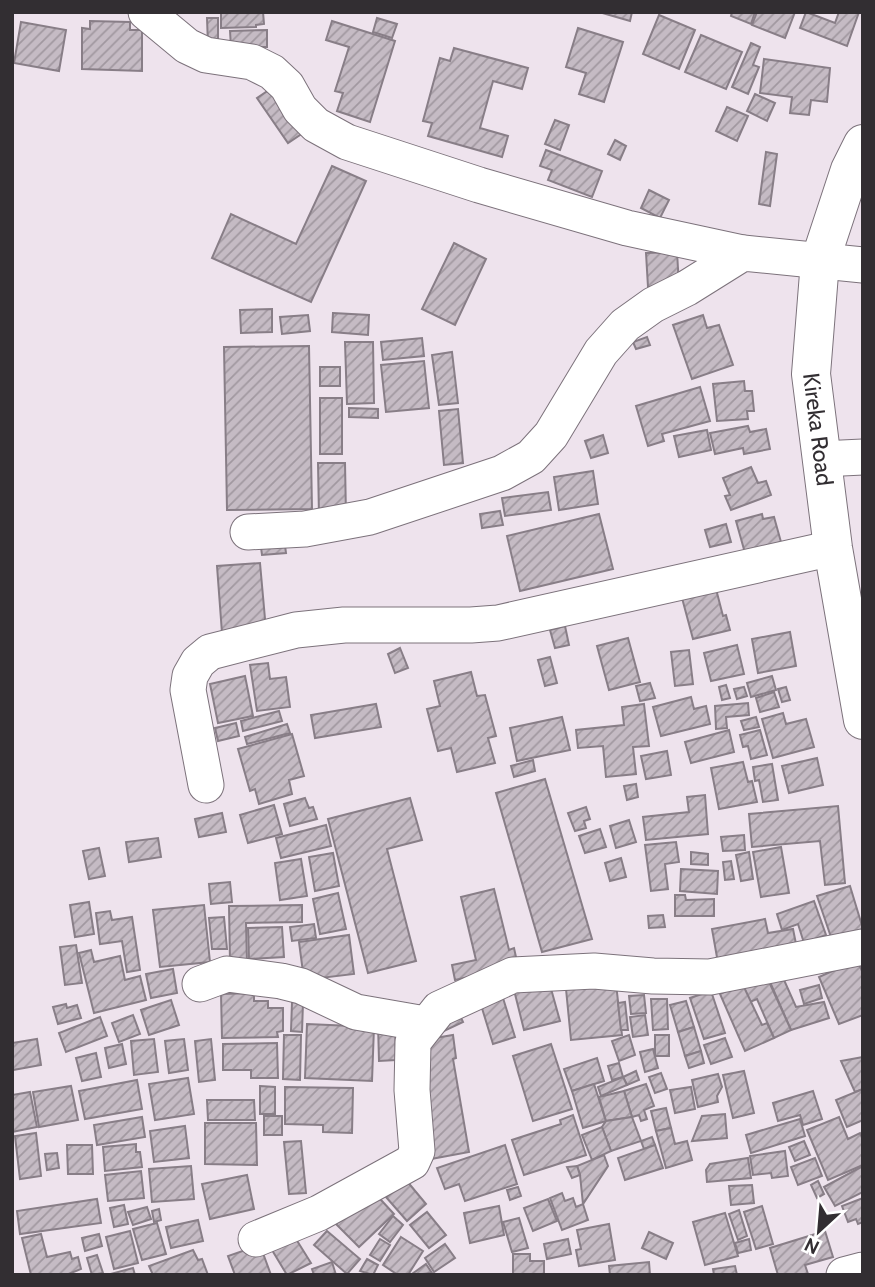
<svg xmlns="http://www.w3.org/2000/svg" width="875" height="1287" viewBox="0 0 875 1287" font-family="Cabin,sans-serif">
	<style>
		.building { fill: url(#building-hatch); stroke: #887e87; stroke-width: 2 }
		.lines { fill: none; stroke-linecap: round; stroke-linejoin: round }
		.minor-casing { stroke: #7c727b; stroke-width: 37 }
		.major-casing { stroke: #7c727b; stroke-width: 40 }
		.minor { stroke: #fff; stroke-width: 35 }
		.major { stroke: #fff; stroke-width: 38 }
		.labels { text-anchor: middle; dominant-baseline: central; stroke-width: 6; stroke-linejoin: round; paint-order: stroke }
		.street-label { font-size: 23px; fill: #322e32; stroke: #fff }
	</style>
	<defs>
		<pattern id="building-hatch" width="6" height="6" patternUnits="userSpaceOnUse" patternTransform="scale(1.75)"><rect width="6" height="6" fill="#c5bbc4"/><path d="M-1 1l2-2M0 6l6-6M5 7l2-2" fill="none" stroke="#a198a0"/></pattern>
	</defs>
	<rect width="100%" height="100%" fill="#eee3ed"/>
	<g class="building">
		<polygon points="221,12 263,12 264,24 256,25 256,27 221,28"/>
		<polygon points="599,12 632,12 630,21"/>
		<polygon points="732,12 755,12 751,24 731,16"/>
		<polygon points="757,12 795,12 785,38 752,25"/>
		<polygon points="806,12 835,23 839,12 859,12 847,46 800,28"/>
		<polygon points="659,15 695,30 679,69 643,54"/>
		<polygon points="207,18 218,18 218,45 208,45"/>
		<polygon points="377,18 397,24 392,38 373,32"/>
		<polygon points="90,21 130,22 130,30 142,30 142,71 82,69 82,28 90,29"/>
		<polygon points="332,21 395,41 370,122 337,111 343,93 335,91 349,47 326,40"/>
		<polygon points="21,22 66,30 59,71 14,63"/>
		<polygon points="578,28 623,42 604,102 579,94 586,73 566,67"/>
		<polygon points="267,30 267,47 231,47 230,31"/>
		<polygon points="701,35 742,52 726,89 685,72"/>
		<polygon points="751,43 760,47 753,65 759,67 748,94 732,87"/>
		<polygon points="454,48 528,68 522,89 493,81 480,128 508,136 502,157 428,136 432,123 423,121 440,58 450,61"/>
		<polygon points="764,59 830,68 827,102 811,100 809,115 790,113 792,97 760,93"/>
		<polygon points="272,88 303,133 288,143 257,98"/>
		<polygon points="755,94 775,103 767,121 747,111"/>
		<polygon points="727,107 748,116 737,141 716,131"/>
		<polygon points="555,120 569,125 560,150 545,144"/>
		<polygon points="615,140 626,146 620,160 608,154"/>
		<polygon points="546,150 602,171 592,197 548,180 552,170 540,166"/>
		<polygon points="766,152 777,154 770,206 759,204"/>
		<polygon points="332,166 366,181 311,302 212,258 231,214 296,244"/>
		<polygon points="649,190 669,200 660,218 641,208"/>
		<polygon points="454,243 486,259 455,325 422,309"/>
		<polygon points="677,252 679,285 648,287 646,253"/>
		<polygon points="272,309 272,332 241,333 240,310"/>
		<polygon points="333,313 369,315 368,335 332,332"/>
		<polygon points="308,315 310,331 282,334 280,317"/>
		<polygon points="703,315 707,328 719,325 733,365 692,379 673,325"/>
		<polygon points="647,337 650,345 636,349 633,342"/>
		<polygon points="422,338 424,356 383,360 381,342"/>
		<polygon points="345,342 373,342 374,403 347,404"/>
		<polygon points="309,346 312,509 227,510 224,347"/>
		<polygon points="452,352 458,403 439,405 432,355"/>
		<polygon points="424,361 429,408 386,412 381,365"/>
		<rect x="320" y="367" width="20" height="19"/>
		<polygon points="744,381 745,391 752,391 754,411 747,411 748,419 717,421 713,384"/>
		<polygon points="700,387 710,421 662,434 664,441 648,446 636,406"/>
		<rect x="320" y="398" width="22" height="56"/>
		<polygon points="349,408 378,409 378,418 349,417"/>
		<polygon points="458,409 463,463 444,465 439,411"/>
		<polygon points="748,426 750,432 766,429 770,449 744,454 743,448 715,454 710,433"/>
		<polygon points="707,430 711,450 679,457 674,436"/>
		<polygon points="603,435 608,453 591,458 585,441"/>
		<polygon points="318,463 345,463 346,516 319,516"/>
		<polygon points="751,467 758,483 766,481 771,495 731,510 725,496 730,495 723,478"/>
		<polygon points="593,471 598,504 559,510 554,477"/>
		<polygon points="548,492 551,510 505,516 502,498"/>
		<polygon points="500,511 503,525 482,528 480,514"/>
		<polygon points="599,514 613,569 520,591 507,536"/>
		<polygon points="762,514 763,519 774,517 781,542 745,553 736,521"/>
		<polygon points="726,524 731,542 710,547 705,530"/>
		<polygon points="284,538 286,553 262,555 260,540"/>
		<polygon points="260,563 266,630 222,633 217,566"/>
		<polygon points="716,589 723,616 726,615 730,630 693,639 682,598"/>
		<polygon points="565,626 569,645 555,648 550,630"/>
		<polygon points="790,632 796,666 758,673 752,639"/>
		<polygon points="628,638 640,682 609,690 597,646"/>
		<polygon points="737,645 744,674 711,681 704,653"/>
		<polygon points="400,648 408,668 395,673 388,654"/>
		<polygon points="689,650 693,684 675,686 671,652"/>
		<polygon points="550,657 557,683 545,686 538,660"/>
		<polygon points="268,663 270,679 286,677 290,707 257,711 250,665"/>
		<polygon points="471,672 477,696 485,695 496,736 488,738 495,763 457,772 451,748 438,751 427,709 440,706 434,681"/>
		<polygon points="245,676 253,716 218,723 210,684"/>
		<polygon points="772,676 776,690 751,697 747,683"/>
		<polygon points="650,683 655,698 640,701 636,686"/>
		<polygon points="726,685 730,698 722,700 719,687"/>
		<polygon points="744,687 747,696 737,699 734,689"/>
		<polygon points="786,687 790,700 782,702 778,689"/>
		<polygon points="774,692 779,707 760,712 756,698"/>
		<polygon points="691,697 694,709 706,706 710,724 661,736 653,707"/>
		<polygon points="748,703 749,715 726,717 727,728 716,729 715,706"/>
		<polygon points="376,704 381,727 315,738 311,715"/>
		<polygon points="644,704 649,746 633,747 636,774 606,777 603,746 578,748 576,730 624,725 622,707"/>
		<polygon points="279,711 282,721 243,731 241,721"/>
		<polygon points="783,713 786,724 806,719 814,747 773,758 762,719"/>
		<polygon points="562,717 570,750 517,761 510,728"/>
		<polygon points="756,717 759,727 744,730 741,721"/>
		<polygon points="236,723 239,736 218,741 215,728"/>
		<polygon points="287,724 290,733 247,744 245,737"/>
		<polygon points="729,730 734,752 691,763 685,742"/>
		<polygon points="760,730 767,755 751,759 748,746 743,747 740,735"/>
		<polygon points="292,734 304,776 289,780 292,794 259,804 255,789 250,791 238,749"/>
		<polygon points="667,751 671,775 646,779 641,756"/>
		<polygon points="817,758 823,785 789,793 782,766"/>
		<polygon points="533,760 535,771 514,777 511,766"/>
		<polygon points="743,762 748,782 752,781 757,802 719,809 711,768"/>
		<polygon points="772,764 778,800 763,802 759,780 755,781 753,767"/>
		<polygon points="545,779 592,939 542,952 496,793"/>
		<polygon points="636,784 638,797 627,800 624,786"/>
		<polygon points="705,795 708,834 646,840 643,817 689,812 687,797"/>
		<polygon points="305,798 309,808 313,807 317,819 290,826 284,804"/>
		<polygon points="410,798 422,840 387,849 416,961 368,973 328,819"/>
		<polygon points="274,805 282,834 248,843 240,815"/>
		<polygon points="838,806 845,883 825,885 820,841 752,847 749,814"/>
		<polygon points="586,807 590,819 584,821 586,828 575,831 568,813"/>
		<polygon points="222,813 226,832 199,837 195,819"/>
		<polygon points="629,820 636,842 616,848 610,826"/>
		<polygon points="326,825 331,846 281,858 276,838"/>
		<polygon points="600,829 606,847 585,853 579,836"/>
		<polygon points="744,835 745,850 723,851 721,837"/>
		<polygon points="158,838 161,857 129,862 126,842"/>
		<polygon points="676,842 679,862 665,864 668,889 651,891 645,845"/>
		<polygon points="781,847 789,893 761,897 753,852"/>
		<polygon points="99,848 105,876 89,879 83,851"/>
		<polygon points="691,852 708,854 708,865 691,864"/>
		<polygon points="749,852 753,879 741,881 736,855"/>
		<polygon points="333,853 339,886 315,891 309,857"/>
		<polygon points="621,858 626,877 610,881 605,863"/>
		<polygon points="301,859 307,896 280,900 275,863"/>
		<polygon points="731,861 734,879 725,880 723,862"/>
		<polygon points="681,869 718,871 717,894 680,891"/>
		<polygon points="230,882 232,902 211,904 209,884"/>
		<polygon points="850,886 863,929 832,940 817,896"/>
		<polygon points="494,889 509,950 514,948 518,966 455,980 452,965 476,960 461,897"/>
		<polygon points="338,893 346,929 320,934 313,899"/>
		<polygon points="675,895 685,895 686,900 714,899 714,916 675,916"/>
		<polygon points="814,901 826,935 804,943 798,924 782,930 777,914"/>
		<polygon points="89,902 94,934 75,937 70,905"/>
		<polygon points="204,905 210,962 160,967 153,910"/>
		<polygon points="302,905 302,922 246,923 247,962 230,962 229,906"/>
		<polygon points="110,911 112,920 132,917 140,970 127,972 122,941 100,944 96,913"/>
		<polygon points="663,915 665,927 649,928 648,916"/>
		<polygon points="224,917 227,949 212,949 209,918"/>
		<polygon points="765,919 768,933 793,929 797,949 718,963 712,929"/>
		<polygon points="314,924 316,938 292,941 290,927"/>
		<polygon points="282,927 284,957 249,959 248,928"/>
		<polygon points="349,935 354,974 304,980 299,942"/>
		<polygon points="76,945 82,983 65,985 60,947"/>
		<polygon points="91,950 94,962 120,956 125,980 140,976 146,1000 94,1013 79,953"/>
		<polygon points="857,960 863,973 863,1015 839,1024 819,977"/>
		<polygon points="173,969 177,993 151,998 146,974"/>
		<polygon points="780,971 796,1007 824,1002 829,1018 791,1030 770,982"/>
		<polygon points="765,973 791,1030 774,1038 757,999 750,1002 742,983"/>
		<polygon points="548,978 560,1021 524,1030 513,986"/>
		<polygon points="742,983 762,1025 767,1023 774,1038 745,1051 720,994"/>
		<polygon points="616,984 622,1035 571,1040 566,989"/>
		<polygon points="819,985 822,998 804,1004 800,990"/>
		<polygon points="711,991 725,1033 704,1039 690,998"/>
		<polygon points="254,993 254,1001 268,1001 268,1008 283,1008 283,1031 277,1032 278,1037 222,1038 221,994"/>
		<polygon points="644,995 646,1013 631,1014 629,996"/>
		<polygon points="503,998 515,1037 493,1044 481,1005"/>
		<polygon points="651,999 667,999 668,1029 653,1030"/>
		<polygon points="171,1000 179,1025 149,1035 141,1010"/>
		<polygon points="686,1001 694,1027 678,1032 670,1005"/>
		<polygon points="292,1002 303,1003 302,1032 291,1031"/>
		<polygon points="625,1002 628,1030 621,1030 618,1003"/>
		<polygon points="66,1004 67,1008 77,1005 81,1018 58,1024 53,1007"/>
		<polygon points="458,1011 463,1022 444,1031 438,1019"/>
		<polygon points="133,1015 140,1034 119,1042 112,1023"/>
		<polygon points="645,1015 648,1035 633,1037 630,1017"/>
		<polygon points="100,1017 107,1036 66,1052 59,1033"/>
		<polygon points="395,1023 396,1060 379,1061 378,1024"/>
		<polygon points="307,1024 374,1027 372,1081 305,1078"/>
		<polygon points="694,1027 701,1051 685,1056 678,1032"/>
		<polygon points="284,1035 301,1035 300,1080 283,1079"/>
		<polygon points="453,1035 456,1058 453,1059 469,1152 431,1159 423,1040"/>
		<polygon points="629,1035 635,1055 619,1061 612,1041"/>
		<rect x="655" y="1035" width="14" height="21"/>
		<polygon points="725,1038 732,1057 711,1064 704,1045"/>
		<polygon points="37,1039 41,1065 13,1070 12,1043"/>
		<polygon points="154,1039 158,1072 134,1075 131,1041"/>
		<polygon points="184,1039 188,1070 169,1073 165,1041"/>
		<polygon points="211,1039 215,1080 199,1082 195,1041"/>
		<polygon points="277,1043 278,1078 251,1078 251,1070 223,1070 223,1044"/>
		<polygon points="122,1044 126,1064 109,1068 105,1048"/>
		<polygon points="551,1044 572,1109 533,1121 513,1056"/>
		<polygon points="653,1049 658,1068 645,1072 640,1052"/>
		<polygon points="701,1051 704,1063 689,1068 685,1056"/>
		<polygon points="96,1053 101,1077 82,1081 76,1058"/>
		<polygon points="863,1057 863,1089 855,1092 841,1061"/>
		<polygon points="597,1058 604,1081 572,1091 564,1069"/>
		<polygon points="619,1063 623,1077 612,1080 608,1066"/>
		<polygon points="636,1071 639,1080 627,1085 623,1077"/>
		<polygon points="744,1071 754,1113 733,1118 723,1075"/>
		<polygon points="661,1073 667,1089 655,1093 649,1077"/>
		<polygon points="718,1074 722,1087 717,1096 718,1102 698,1107 692,1080"/>
		<polygon points="623,1077 627,1085 601,1096 598,1087"/>
		<polygon points="188,1078 194,1114 155,1120 149,1084"/>
		<polygon points="137,1080 142,1109 85,1119 79,1091"/>
		<polygon points="594,1084 606,1121 583,1128 572,1091"/>
		<polygon points="646,1084 654,1106 644,1110 647,1119 641,1121 639,1115 632,1117 624,1091"/>
		<polygon points="71,1086 78,1120 39,1127 33,1092"/>
		<polygon points="260,1086 275,1087 275,1114 260,1114"/>
		<polygon points="285,1087 353,1088 352,1133 323,1132 323,1125 285,1124"/>
		<polygon points="691,1087 695,1109 675,1113 670,1090"/>
		<polygon points="863,1089 863,1120 847,1127 836,1100"/>
		<polygon points="624,1091 632,1117 606,1121 599,1097"/>
		<polygon points="813,1091 822,1119 803,1125 800,1115 778,1121 773,1103"/>
		<polygon points="30,1092 37,1127 12,1132 12,1095"/>
		<polygon points="207,1100 254,1100 255,1120 208,1120"/>
		<polygon points="666,1108 671,1128 656,1131 651,1111"/>
		<polygon points="725,1114 727,1138 692,1141 702,1116"/>
		<polygon points="573,1115 586,1155 524,1175 512,1140 561,1124 560,1120"/>
		<rect x="264" y="1116" width="18" height="19"/>
		<polygon points="142,1117 145,1137 97,1145 94,1125"/>
		<polygon points="632,1117 641,1141 611,1151 602,1127 606,1121"/>
		<polygon points="839,1117 848,1139 860,1133 863,1140 863,1165 828,1180 807,1130"/>
		<polygon points="800,1119 805,1136 751,1153 746,1135"/>
		<polygon points="205,1123 256,1123 257,1165 205,1164"/>
		<polygon points="185,1126 189,1158 154,1162 150,1131"/>
		<polygon points="602,1127 611,1151 592,1160 582,1135"/>
		<polygon points="671,1128 675,1144 687,1141 692,1160 666,1168 656,1131"/>
		<polygon points="36,1133 41,1176 20,1179 15,1136"/>
		<polygon points="652,1137 655,1145 644,1149 641,1141"/>
		<polygon points="301,1141 306,1193 289,1194 284,1142"/>
		<polygon points="804,1141 810,1155 795,1161 789,1147"/>
		<polygon points="136,1144 136,1152 140,1152 142,1167 105,1171 103,1147"/>
		<polygon points="67,1145 92,1145 93,1174 68,1174"/>
		<polygon points="505,1145 517,1184 465,1201 459,1184 445,1189 437,1168"/>
		<polygon points="655,1145 663,1168 625,1180 618,1158"/>
		<polygon points="785,1151 788,1176 772,1178 771,1173 753,1175 750,1156"/>
		<polygon points="57,1153 59,1168 47,1170 45,1154"/>
		<polygon points="604,1155 608,1166 583,1204 580,1175 577,1166"/>
		<polygon points="748,1158 751,1178 707,1182 706,1170 710,1164"/>
		<polygon points="815,1158 822,1176 798,1185 791,1167"/>
		<polygon points="191,1166 194,1199 152,1202 149,1169"/>
		<polygon points="577,1166 580,1175 572,1178 567,1167"/>
		<polygon points="863,1166 863,1192 835,1206 824,1187"/>
		<polygon points="141,1171 144,1198 108,1201 105,1175"/>
		<polygon points="247,1175 254,1209 210,1219 202,1184"/>
		<polygon points="406,1180 426,1204 407,1221 386,1197"/>
		<polygon points="818,1181 824,1194 817,1198 811,1185"/>
		<polygon points="752,1185 754,1203 731,1205 729,1186"/>
		<polygon points="369,1187 394,1214 359,1247 333,1221"/>
		<polygon points="518,1187 521,1196 510,1200 507,1190"/>
		<polygon points="562,1193 565,1201 573,1198 576,1207 583,1204 588,1220 562,1230 550,1198"/>
		<polygon points="863,1198 863,1222 858,1224 856,1219 848,1222 842,1206"/>
		<polygon points="97,1199 101,1223 20,1234 17,1211"/>
		<polygon points="548,1199 557,1221 533,1231 524,1208"/>
		<polygon points="124,1205 128,1224 114,1227 110,1208"/>
		<polygon points="499,1206 504,1235 470,1243 464,1213"/>
		<polygon points="762,1206 773,1244 756,1249 744,1212"/>
		<polygon points="147,1207 151,1219 133,1225 128,1212"/>
		<polygon points="159,1209 161,1220 154,1222 152,1211"/>
		<polygon points="739,1210 747,1236 738,1240 729,1214"/>
		<polygon points="427,1212 446,1235 429,1248 410,1225"/>
		<polygon points="725,1213 738,1256 705,1265 693,1222"/>
		<polygon points="393,1216 403,1225 390,1242 379,1234"/>
		<polygon points="519,1218 528,1248 512,1252 503,1222"/>
		<polygon points="198,1220 203,1241 171,1248 166,1227"/>
		<polygon points="157,1223 166,1254 142,1260 133,1229"/>
		<polygon points="609,1224 615,1260 579,1266 576,1250 581,1249 577,1230"/>
		<polygon points="130,1231 138,1263 114,1269 106,1237"/>
		<polygon points="291,1231 311,1263 287,1275 269,1245"/>
		<polygon points="327,1231 360,1259 347,1274 314,1245"/>
		<polygon points="825,1231 833,1257 805,1265 808,1274 778,1275 770,1248"/>
		<polygon points="649,1232 673,1243 666,1259 642,1248"/>
		<polygon points="41,1234 47,1257 70,1252 72,1259 78,1257 81,1269 66,1275 31,1275 22,1238"/>
		<polygon points="99,1234 102,1246 85,1251 82,1238"/>
		<polygon points="401,1237 423,1251 408,1275 398,1275 383,1265"/>
		<polygon points="380,1239 390,1245 380,1261 370,1255"/>
		<polygon points="568,1239 571,1254 547,1259 544,1244"/>
		<polygon points="749,1239 751,1250 738,1253 735,1243"/>
		<polygon points="445,1244 455,1258 434,1272 425,1258"/>
		<polygon points="260,1245 271,1275 235,1275 228,1256"/>
		<polygon points="193,1250 198,1260 202,1259 208,1275 153,1275 149,1266"/>
		<polygon points="513,1254 530,1254 530,1261 544,1261 544,1275 513,1275"/>
		<polygon points="97,1255 103,1273 92,1275 87,1258"/>
		<polygon points="367,1259 378,1265 373,1275 360,1271"/>
		<polygon points="332,1262 336,1275 314,1275 312,1269"/>
		<polygon points="649,1262 650,1275 610,1275 609,1266"/>
		<polygon points="426,1264 432,1273 413,1275 412,1274"/>
		<polygon points="735,1266 737,1275 714,1275 713,1269"/>
		<polygon points="133,1268 135,1275 107,1275"/>
	</g>
	<g class="lines">
		<g class="minor-casing">
			<g id="minor">
				<polyline points="146,12 187,46 206,55 252,62 272,72 287,86 300,109 316,125 347,142 479,185 627,228 743,253"/>
				<polyline points="821,459 863,457"/>
				<polyline points="248,532 305,529 370,517 502,473 531,457 551,435 601,352 625,325 653,305 687,288 743,253 863,265"/>
				<polyline points="206,785 188,690 190,676 198,662 210,652 296,630 344,625 471,625 498,623 833,548"/>
				<polyline points="200,984 227,974 281,981 301,986 356,1012 425,1024"/>
				<polyline points="256,1239 319,1213 412,1162 417,1151 412,1090 413,1042 439,1009 513,975 594,971 653,976 710,977 863,947"/>
				<polyline points="844,1275 863,1270"/>
			</g>
		</g>
		<g class="major-casing">
			<g id="major">
				<path id="s1" d="M863 144 850 170 820 261 811 374 833 548 863 720"/>
			</g>
		</g>
		<use href="#minor" class="minor"/>
		<use href="#major" class="major"/>
	</g>
	<g class="labels">
		<g class="street-label">
			<text stroke="none"><textPath href="#s1" startOffset="294">Kireka Road</textPath></text>
		</g>
	</g>
	<rect width="875" height="1287" fill="none" stroke="#322e32" stroke-width="28"/>
	<g transform="translate(819 1231) rotate(206)" stroke="#ffffff" stroke-width="5" paint-order="stroke">
	<path d="M0-5L12 26L0 18L-12 26Z" fill="#322e32"/>
	<text y="-10" font-size="19" font-weight="bold" text-anchor="middle" fill="#322e32">N</text>
	</g>
</svg>
